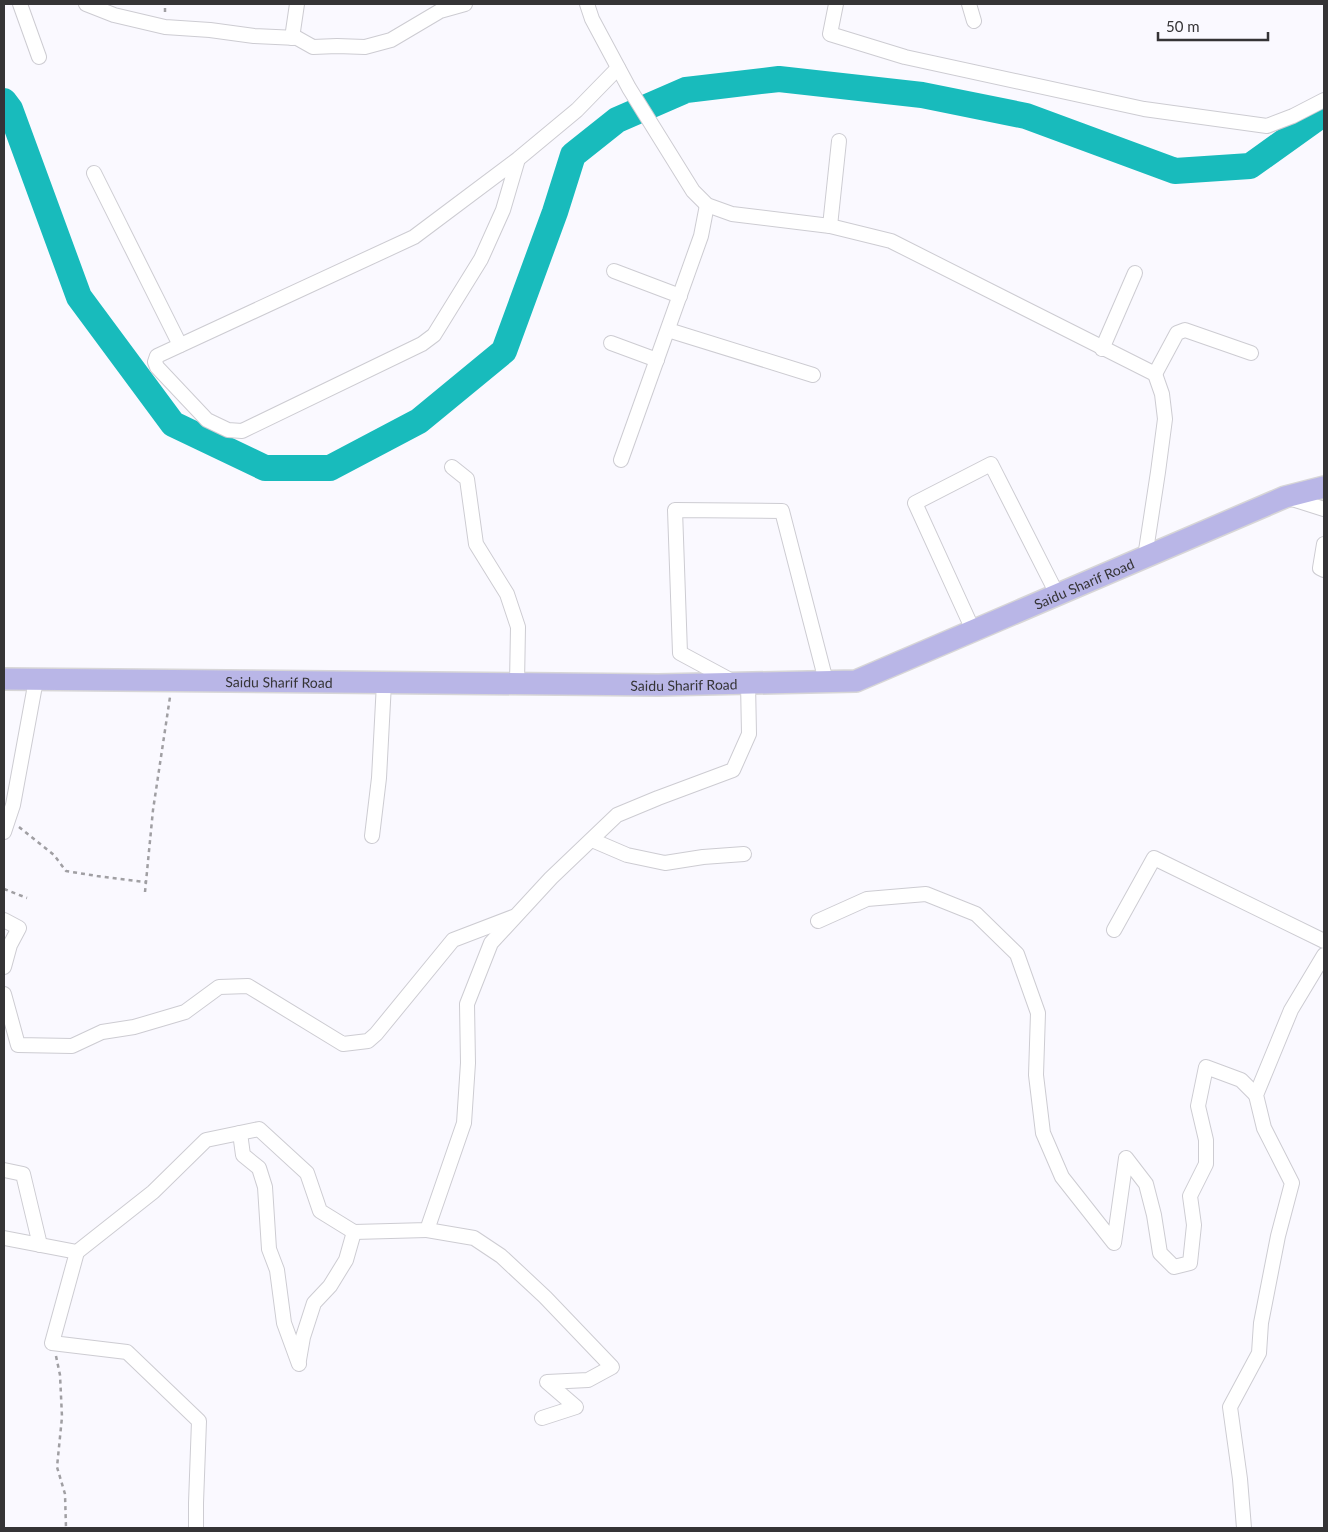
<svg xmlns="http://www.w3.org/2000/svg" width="1328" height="1532" viewBox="0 0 1328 1532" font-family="Lato,sans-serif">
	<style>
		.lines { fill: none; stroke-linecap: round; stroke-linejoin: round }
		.river { stroke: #18bbbc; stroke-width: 26 }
		.street-casing { stroke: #cdccd2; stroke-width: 16 }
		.primary-casing { stroke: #d7d6d7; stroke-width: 24 }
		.path { stroke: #a09fa3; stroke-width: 2.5; stroke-dasharray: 4 4; stroke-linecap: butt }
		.street { stroke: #fff; stroke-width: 14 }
		.primary { stroke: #b9b6e7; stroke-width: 21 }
		.labels { text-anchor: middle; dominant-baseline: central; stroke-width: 4.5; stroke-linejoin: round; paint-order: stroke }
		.street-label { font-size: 14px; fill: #353436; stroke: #faf9ff }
	</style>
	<rect width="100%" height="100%" fill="#faf9ff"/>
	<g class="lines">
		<polyline class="river" points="4,101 10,109 79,297 173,424 265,468 330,468 419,421 504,351 555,212 573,155 617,120 686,90 779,79 922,95 1026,116 1175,171 1250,166 1324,113"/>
		<g class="street-casing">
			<g id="street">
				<polyline points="20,4 39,57"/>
				<polyline points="86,4 114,15 165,27 210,30 254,36 297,38 313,47 337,46 365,47 391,40 440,11 465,4"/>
				<polyline points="587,4 592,19 629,88 693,191 707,205 732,214 830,226 891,241 1155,374 1162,394 1165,419 1158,472 1145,557"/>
				<polyline points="836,4 830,34 905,57 1144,109 1267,126 1293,116 1324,100"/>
				<polyline points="969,4 974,21"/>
				<polyline points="292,38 297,4"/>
				<polyline points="518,159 503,210 481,259 434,335 422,344 242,431 228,430 207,420 157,367 155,362 157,356 414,237 518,159 577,110 618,68"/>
				<polyline points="94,173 180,345"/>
				<polyline points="830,226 839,141"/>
				<polyline points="614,271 680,296"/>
				<polyline points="668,330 813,375"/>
				<polyline points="611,343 657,360"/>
				<polyline points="1102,349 1135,273"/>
				<polyline points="1155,374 1177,333 1185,330 1251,353"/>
				<polyline points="621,460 701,236 707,205"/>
				<polyline points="452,467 467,479 476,544 507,594 518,627 517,683"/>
				<polyline points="1289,498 1324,509"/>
				<polyline points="1324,544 1320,568 1324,570"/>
				<polyline points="973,630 915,503 991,464 1057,594"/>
				<polyline points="732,681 680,653 675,510 782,511 826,681"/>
				<polyline points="4,832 13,805 36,680"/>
				<polyline points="372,836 379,778 384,683"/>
				<polyline points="592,840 627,855 665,863 703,857 744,854"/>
				<polyline points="4,920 19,928 10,945 4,967"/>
				<polyline points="818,921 867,899 926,894 976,914 1017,954 1038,1013 1036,1075 1043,1133 1062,1177 1114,1243 1126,1158 1146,1184 1154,1215 1160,1253 1174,1267 1190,1263 1194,1225 1190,1196 1206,1164 1206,1140 1198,1106 1206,1067 1241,1080 1256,1095"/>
				<polyline points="1114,930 1154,858 1324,941"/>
				<polyline points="4,994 18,1045 72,1046 102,1032 134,1027 185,1012 219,987 248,986 343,1044 368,1041 376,1034 453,940 513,917"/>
				<polyline points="240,1133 243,1155 259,1168 265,1187 269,1249 277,1270 284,1323 299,1364"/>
				<polyline points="4,1170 23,1174 40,1245"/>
				<polyline points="427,1230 474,1238 501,1256 545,1297 612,1367 588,1380 547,1382 576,1407 542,1418"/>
				<polyline points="4,1238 77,1252 153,1192 206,1140 259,1129 307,1173 320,1211 354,1232 427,1230 464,1123 468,1063 467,1004 491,943 551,878 617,815 658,798 733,770 749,734 748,683"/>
				<polyline points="77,1252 52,1343 127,1352 199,1421 196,1503 196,1528"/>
				<polyline points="299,1360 303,1337 314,1303 330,1286 346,1260 354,1232"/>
				<polyline points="1244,1528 1240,1479 1230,1407 1259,1353 1261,1323 1278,1236 1292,1183 1264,1128 1256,1095 1291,1010 1324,955"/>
			</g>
		</g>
		<g class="primary-casing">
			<g id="primary">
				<path id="s1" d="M4 679 658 685 856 681 1285 497 1324 487"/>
			</g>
		</g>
		<g class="path">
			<polyline points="165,12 165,4"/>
			<polyline points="19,827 54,855 66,871 97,876 145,882"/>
			<polyline points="4,889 27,898"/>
			<polyline points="145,892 153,810 170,697"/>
			<polyline points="56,1356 60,1375 62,1417 57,1467 65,1494 66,1528"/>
		</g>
		<use href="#street" class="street"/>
		<use href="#primary" class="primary"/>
	</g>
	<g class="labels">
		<g class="street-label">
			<text stroke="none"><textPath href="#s1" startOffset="1100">Saidu Sharif Road</textPath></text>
			<text stroke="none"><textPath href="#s1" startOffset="275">Saidu Sharif Road</textPath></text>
			<text stroke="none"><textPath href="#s1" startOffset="680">Saidu Sharif Road</textPath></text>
		</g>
	</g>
	<rect width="1328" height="1532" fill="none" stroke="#353436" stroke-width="10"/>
	<path d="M1158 32v8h110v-8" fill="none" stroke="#353436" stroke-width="2.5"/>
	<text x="1166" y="32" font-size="15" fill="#353436" stroke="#faf9ff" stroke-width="4" paint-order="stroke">50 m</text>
</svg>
